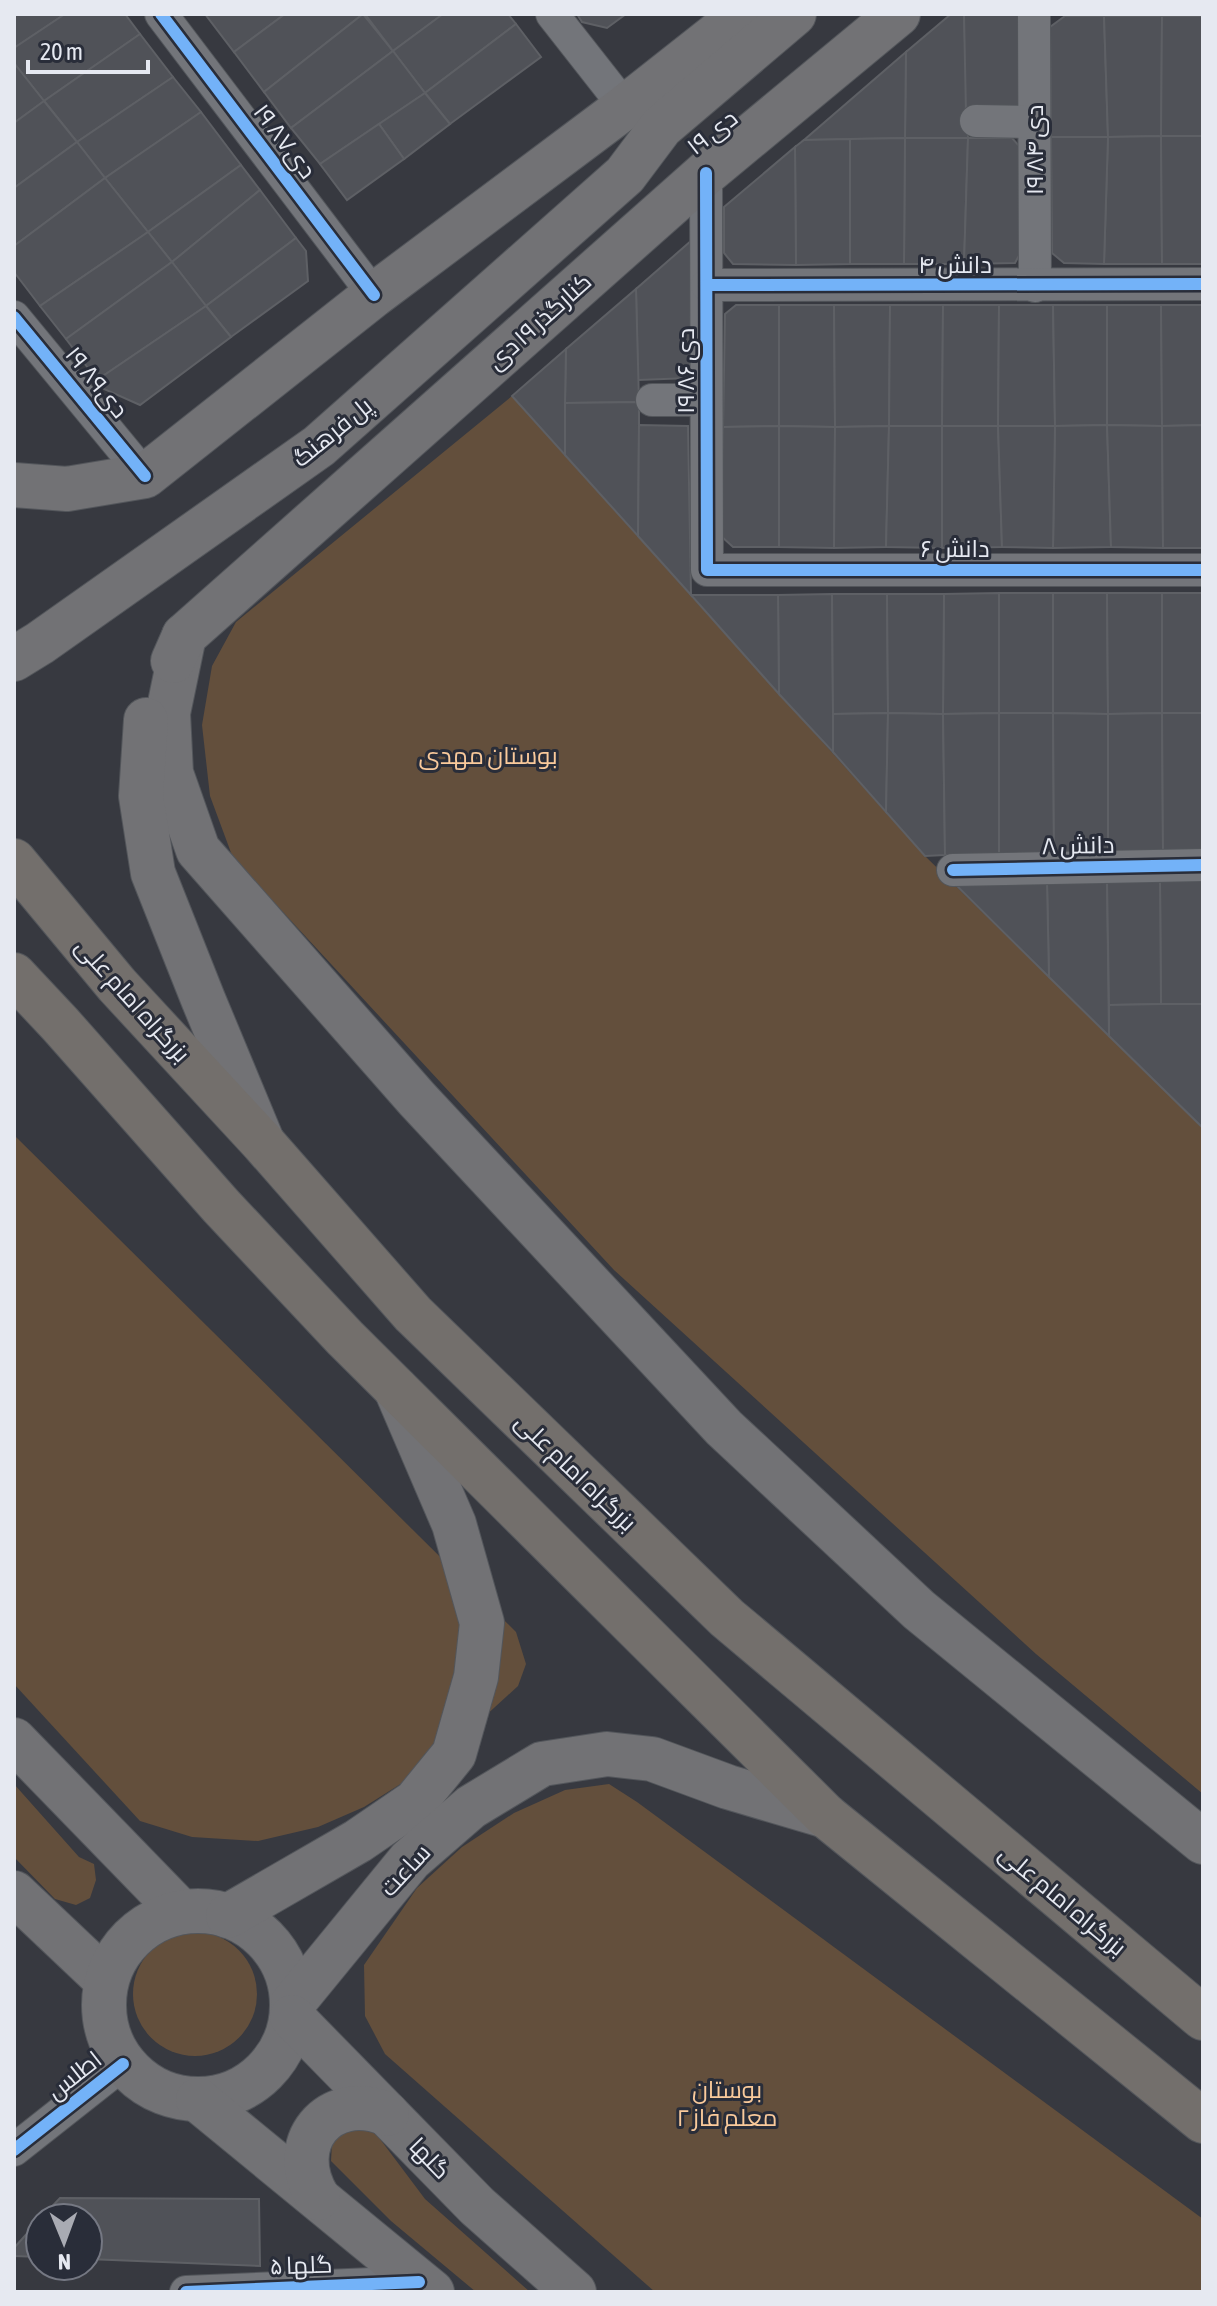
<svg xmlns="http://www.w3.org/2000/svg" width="1217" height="2306" viewBox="0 0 1217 2306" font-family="'Asap Condensed',Cairo,sans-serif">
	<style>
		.green { fill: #634f3c }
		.building { fill: #505258; stroke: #5e6065; stroke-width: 2 }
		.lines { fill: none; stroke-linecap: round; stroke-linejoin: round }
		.minor-casing { stroke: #53565b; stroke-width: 34 }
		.secondary-casing { stroke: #53565b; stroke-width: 46 }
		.trunk-casing { stroke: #53565b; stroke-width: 46 }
		.minor { stroke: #73757a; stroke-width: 32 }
		.secondary { stroke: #727275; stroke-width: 44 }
		.trunk { stroke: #736f6c; stroke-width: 44 }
		.cycleway-casing { stroke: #292d39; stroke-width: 17 }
		.cycleway { stroke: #73b2f8; stroke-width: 12 }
		.labels { text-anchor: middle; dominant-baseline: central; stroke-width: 6; stroke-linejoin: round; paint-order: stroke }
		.street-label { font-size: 24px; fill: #e6e9f1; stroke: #292d39 }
		.park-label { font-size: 24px; fill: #faca9b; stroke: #292d39 }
	</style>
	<rect width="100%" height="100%" fill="#373940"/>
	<g class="green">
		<polygon points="512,396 925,856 1203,1128 1203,1794 1036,1654 614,1270 233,858 210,796 202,725 212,666 236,622"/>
		<polygon points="14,1135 516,1632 526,1664 518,1686 434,1763 364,1807 318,1827 258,1841 192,1837 140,1821 14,1684"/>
		<polygon points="14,1784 79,1857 94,1864 96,1880 90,1898 76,1905 55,1899 14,1857"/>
		<polygon points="609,1784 637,1802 1203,2219 1203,2292 655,2292 385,2054 365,2016 364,1965 417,1888 462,1847 514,1813 565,1790"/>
		<circle cx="195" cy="1994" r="62"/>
		<polygon points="354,2124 374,2131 425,2199 530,2292 476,2292 391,2221 331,2161 332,2143"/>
	</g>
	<g class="building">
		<polygon points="14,14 65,14 14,48"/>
		<polygon points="65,14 125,14 140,34 44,101 14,63 14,48"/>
		<polygon points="205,14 285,14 234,52"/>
		<polygon points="285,14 363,14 264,92 234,52"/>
		<polygon points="363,14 393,51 291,128 264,92"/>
		<polygon points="365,14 443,14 393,51"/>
		<polygon points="443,14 508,14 516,24 425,93 393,51"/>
		<polygon points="577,14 626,14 607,28 582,22"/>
		<polygon points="951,14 964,14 968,138 905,138 906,52"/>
		<polygon points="964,14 1018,14 1022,106 966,113"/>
		<polygon points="1065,16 1104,16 1108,137 1051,137 1050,27"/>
		<polygon points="1104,16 1162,16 1161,136 1108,137"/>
		<polygon points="1162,16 1203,16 1203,136 1161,136"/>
		<polygon points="516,24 541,57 450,124 425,93"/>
		<polygon points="140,34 173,77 77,142 44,101"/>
		<polygon points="393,51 425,93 320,164 291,128"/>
		<polygon points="906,52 905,138 804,140"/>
		<polygon points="14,63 44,101 14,123"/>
		<polygon points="173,77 201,112 105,178 77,142"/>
		<polygon points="425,93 450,124 404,159 379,124"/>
		<polygon points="44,101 77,142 14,188 14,123"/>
		<polygon points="201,112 241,165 148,232 105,178"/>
		<polygon points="379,124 404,159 347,200 320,164"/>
		<polygon points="1161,136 1162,264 1104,264 1108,137"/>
		<polygon points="1161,136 1203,136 1203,264 1162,264"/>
		<polygon points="1051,137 1108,137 1104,264 1064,263 1052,253"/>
		<polygon points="905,138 968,138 964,264 904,264"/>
		<polygon points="905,138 904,264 850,264 850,139"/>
		<polygon points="968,138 1012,138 1021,148 1022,250 1015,263 964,264"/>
		<polygon points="850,139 850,264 796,265 795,147 804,140"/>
		<polygon points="77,142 105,178 14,246 14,188"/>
		<polygon points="795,147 796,265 733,264 724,253 724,207"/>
		<polygon points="241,165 260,190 172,262 148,232"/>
		<polygon points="105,178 148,232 40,306 14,272 14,246"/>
		<polygon points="260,190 296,238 206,306 172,262"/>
		<polygon points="148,232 172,262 66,339 40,306"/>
		<polygon points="296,238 306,251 308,281 231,337 206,306"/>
		<polygon points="692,240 690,378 638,380 636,289"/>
		<polygon points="172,262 206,306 97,380 66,339"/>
		<polygon points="636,289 639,402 565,403 566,349"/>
		<polygon points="736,305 779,305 779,426 723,427 725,314"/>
		<polygon points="779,305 834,305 835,427 779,426"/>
		<polygon points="834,305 890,305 889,426 835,427"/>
		<polygon points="890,305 943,305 942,426 889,426"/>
		<polygon points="943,305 999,305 998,426 942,426"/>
		<polygon points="999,305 1053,305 1055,426 998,426"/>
		<polygon points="1053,305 1107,305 1107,425 1055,426"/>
		<polygon points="1107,305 1161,305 1162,426 1107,425"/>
		<polygon points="1161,305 1203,305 1203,425 1162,426"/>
		<polygon points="206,306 231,337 140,405 104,389 97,380"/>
		<polygon points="566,349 565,403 565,455 512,396"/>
		<polygon points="639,402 639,425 638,536 565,455 565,403"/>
		<polygon points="639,425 688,426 691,595 638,536"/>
		<polygon points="1107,425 1111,547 1053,548 1055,426"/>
		<polygon points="1107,425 1162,426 1163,548 1111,547"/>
		<polygon points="1203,425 1203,548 1163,548 1162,426"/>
		<polygon points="779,426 779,547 733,547 720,535 723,427"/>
		<polygon points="779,426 835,427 834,548 779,547"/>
		<polygon points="889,426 886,547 834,548 835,427"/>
		<polygon points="889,426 942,426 942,548 886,547"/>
		<polygon points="942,426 998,426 1002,547 942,548"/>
		<polygon points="998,426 1055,426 1053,548 1002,547"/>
		<polygon points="999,593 999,713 943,714 944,594"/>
		<rect x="999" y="593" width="54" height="120"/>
		<polygon points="1053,593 1107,593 1108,714 1053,713"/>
		<polygon points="1107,593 1162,593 1162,713 1108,714"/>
		<rect x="1162" y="593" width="41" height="120"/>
		<polygon points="832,594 833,714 833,752 779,694 778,595"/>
		<polygon points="832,594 887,594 888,713 833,714"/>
		<polygon points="887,594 944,594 943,714 888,713"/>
		<polygon points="691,595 778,595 779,694"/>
		<polygon points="888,713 886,812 833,752 833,714"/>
		<polygon points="888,713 943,714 945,855 925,856 886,812"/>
		<polygon points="999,713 999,854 945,855 943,714"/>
		<polygon points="999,713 1053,713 1054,853 999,854"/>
		<polygon points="1053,713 1108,714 1108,852 1054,853"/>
		<polygon points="1162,713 1163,851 1108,852 1108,714"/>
		<polygon points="1162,713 1203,713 1203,851 1163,851"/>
		<polygon points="1203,879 1203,1004 1161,1004 1160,880"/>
		<polygon points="1107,880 1109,1036 1049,977 1047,882"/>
		<polygon points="1107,880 1160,880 1161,1004 1109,1005"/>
		<polygon points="953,882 1047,882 1049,977"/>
		<polygon points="1161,1004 1203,1004 1203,1128 1109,1036 1109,1005"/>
		<polygon points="60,2198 259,2199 260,2266 88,2259 88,2218 41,2218"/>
		<polygon points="40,2219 40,2257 14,2256 14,2248"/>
	</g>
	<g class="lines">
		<g class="minor-casing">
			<g id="minor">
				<polyline points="161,14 374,295"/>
				<polyline points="552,14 625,107"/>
				<polyline points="1034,14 1035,286"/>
				<polyline points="976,121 1034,122"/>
				<polyline points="706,173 707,570 1203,570"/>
				<polyline points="707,285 1203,284"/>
				<polyline points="14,317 145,476"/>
				<polyline points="652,400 706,400"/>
				<polyline points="953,870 1203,865"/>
				<polyline points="14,2150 123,2064"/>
				<polyline points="186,2292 419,2282"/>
			</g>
		</g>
		<g class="secondary-casing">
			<g id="secondary">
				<polyline points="14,485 67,489 145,476 374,295 625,107 743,14"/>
				<polyline points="184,636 168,713 171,773 198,850 417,1099 724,1428 919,1610 1203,1842"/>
				<polyline points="14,659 40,643 319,446 625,175 661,127 794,14"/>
				<polyline points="173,661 184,636 706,173 898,14"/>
				<polyline points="146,720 141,796 153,873 203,999 262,1141"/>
				<polyline points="14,1740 181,1912"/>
				<polyline points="14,1893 106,1980"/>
				<circle cx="198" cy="2005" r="94"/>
				<polyline points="228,1916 358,1841 415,1802 454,1754 476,1677 482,1623 454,1524 396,1389"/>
				<polyline points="293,2003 410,1860 471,1807 542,1764 607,1754 652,1759 728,1787 826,1816"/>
				<polyline points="292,2017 477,2206 574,2292"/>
				<polyline points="198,2100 432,2292"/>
				<path d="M318 2198C285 2144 328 2090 387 2114"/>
			</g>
		</g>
		<g class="trunk-casing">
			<g id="trunk">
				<polyline points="14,861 117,985 263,1143 413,1314 727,1618 1203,2018"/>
				<polyline points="14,975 60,1024 221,1206 345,1338 826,1816 1203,2121"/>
			</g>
		</g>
		<use href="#minor" class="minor"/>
		<use href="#secondary" class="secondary"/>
		<use href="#trunk" class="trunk"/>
		<g class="cycleway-casing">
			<g id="cycleway">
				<polyline points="161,14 374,295"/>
				<polyline points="706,173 707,570 1203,570"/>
				<polyline points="707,285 1203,284"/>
				<polyline points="14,317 145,476"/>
				<polyline points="953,870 1203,865"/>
				<polyline points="14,2150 123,2064"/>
				<polyline points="186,2292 419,2282"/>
			</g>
		</g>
		<use href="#cycleway" class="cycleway"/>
	</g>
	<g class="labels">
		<g class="street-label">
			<text transform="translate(712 132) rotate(-38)">۱۹ دی</text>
			<text transform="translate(285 141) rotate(53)">۱۹ دی۸۷</text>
			<text transform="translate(1034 150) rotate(-90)">۱۹ دی ۸۴</text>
			<text x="955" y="264">دانش ۴</text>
			<text transform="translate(539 321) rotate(-42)">کنارگذر ۱۹ دی</text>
			<text transform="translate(685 371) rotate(-90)">۱۹ دی ۸۶</text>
			<text transform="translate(97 382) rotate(51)">۱۹ دی۸۹</text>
			<text transform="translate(332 432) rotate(-39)">پل فرهنگ</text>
			<text x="955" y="548">۶ دانش</text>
			<text transform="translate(1078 845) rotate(-1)">دانش ۸</text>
			<text transform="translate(133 1000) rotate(48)">بزرگراه امام علی</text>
			<text transform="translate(576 1472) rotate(44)">بزرگراه امام علی</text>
			<text transform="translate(405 1870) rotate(-47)">ساعت</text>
			<text transform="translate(1063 1900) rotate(40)">بزرگراه امام علی</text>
			<text transform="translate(74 2075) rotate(-38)">اطلس</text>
			<text transform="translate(430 2158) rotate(46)">گلها</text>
			<text transform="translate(301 2265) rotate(-2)">گلها ۵</text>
		</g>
		<g class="park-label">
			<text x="488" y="755">بوستان مهدی</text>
			<text x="727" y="2089">بوستان<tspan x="727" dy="28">معلم فاز ۲</tspan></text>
		</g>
	</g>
	<rect width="1217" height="2306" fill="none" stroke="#e6e9f1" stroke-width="32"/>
	<g transform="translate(64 2242) rotate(179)"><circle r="38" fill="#292d39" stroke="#757883" stroke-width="2"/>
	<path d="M0-6L14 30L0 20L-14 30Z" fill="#a9abb3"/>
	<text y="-12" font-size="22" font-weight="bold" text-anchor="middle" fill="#e6e9f1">N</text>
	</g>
	<path d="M28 60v12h120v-12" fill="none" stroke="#e6e9f1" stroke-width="4"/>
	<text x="40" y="60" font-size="24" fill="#e6e9f1" stroke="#292d39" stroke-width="6" paint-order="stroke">20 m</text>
</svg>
